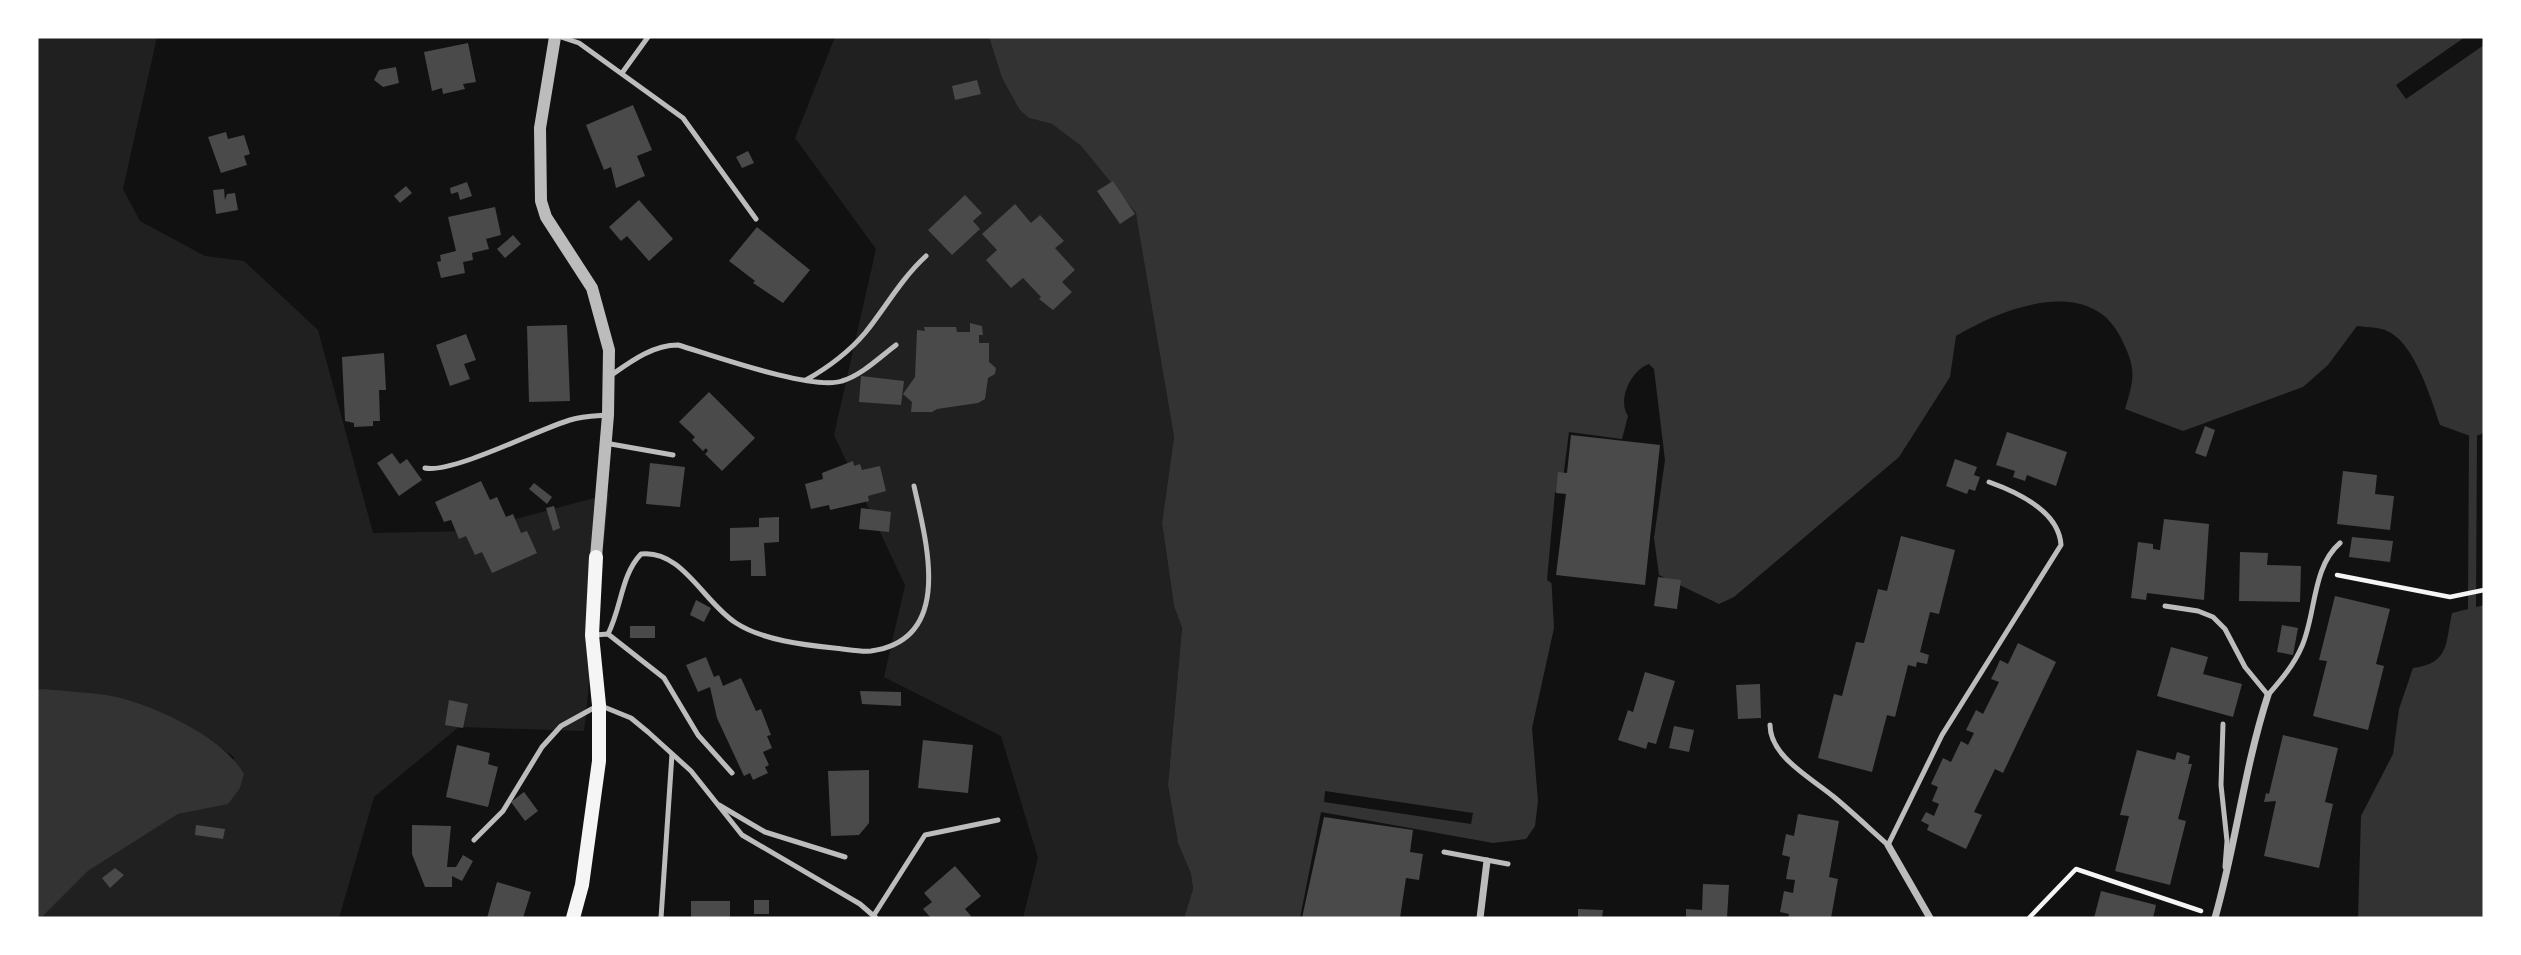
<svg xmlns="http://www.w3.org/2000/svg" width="2521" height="955" viewBox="0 0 2521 955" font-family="'Fira Sans',sans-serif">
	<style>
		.green { fill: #202020 }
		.water { fill: #333 }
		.pier { fill: #111 }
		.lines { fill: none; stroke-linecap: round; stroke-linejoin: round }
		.stream { stroke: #333; stroke-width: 8 }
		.building { fill: #4a4a4a }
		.path { stroke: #f5f5f5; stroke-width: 4.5 }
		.service { stroke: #bcbcbc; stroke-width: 5 }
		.minor { stroke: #bcbcbc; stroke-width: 7 }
		.tertiary { stroke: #bcbcbc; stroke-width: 12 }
		.secondary { stroke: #f5f5f5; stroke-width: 14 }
	</style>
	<rect width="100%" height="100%" fill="#111"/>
	<g class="green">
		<polygon points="37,37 157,37 123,189 140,221 205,256 244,261 318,330 373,533 471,531 609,494 584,731 459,727 374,797 339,918 41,918 88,871 178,814 228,803 234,757 200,733 127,700 37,690"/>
		<polygon points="835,37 989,37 1002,78 1029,118 1052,124 1081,146 1136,213 1174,437 1162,523 1174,606 1182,628 1168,785 1178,843 1191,874 1193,889 1184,918 1023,918 1038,858 1001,736 884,677 905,585 834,435 876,249 795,138"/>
	</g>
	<g class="water">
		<path d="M989 37H2484V433L2473 437 2440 425C2431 399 2414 340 2385 330 2376 327 2366 327 2357 326L2328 365 2303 387 2183 431 2125 409C2135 377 2136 368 2121 338 2090 274 2002 308 1956 336L1950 377 1899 457 1734 597 1719 604 1659 575 1654 538 1665 460 1654 369 1649 364C1631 370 1617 400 1628 416L1622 439 1569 432 1551 573 1554 628 1532 728 1538 801 1535 826 1526 839 1493 843 1321 812 1300 918H1184L1193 889 1191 874 1178 843 1168 785 1182 628 1174 606 1162 523 1174 437 1137 220 1136 213 1081 146 1052 124 1029 118 1020 110 1002 78Z"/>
		<path d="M2484 605V918H2358L2361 816 2393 754 2399 709 2413 668C2450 663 2445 644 2452 613Z"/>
		<path d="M43 689C70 692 102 692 128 700 166 712 224 739 244 774L240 788 228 804 178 814 88 871 41 918H37V690Z"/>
	</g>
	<g class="pier">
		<polygon points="2465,37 2484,37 2484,45 2406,99 2396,85"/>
		<polygon points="1555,492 1563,493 1555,574 1557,615 1554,615 1554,585 1547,580"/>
		<polygon points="1325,791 1473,813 1471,824 1324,802"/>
	</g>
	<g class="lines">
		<polyline class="stream" points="2472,608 2473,437"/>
	</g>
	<g class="building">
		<polygon points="468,43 476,82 463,84 465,89 443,94 442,88 432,91 424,52"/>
		<polygon points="396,67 399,83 383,87 374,80 379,70"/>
		<polygon points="977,80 981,94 955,100 952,86"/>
		<polygon points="633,105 652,150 637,156 645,176 616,188 611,167 604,170 586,125"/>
		<polygon points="226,132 228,139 244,135 250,154 244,156 247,165 221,173 208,137"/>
		<polygon points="748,151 754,163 742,168 736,157"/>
		<polygon points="1113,181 1135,214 1120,224 1097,191"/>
		<polygon points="467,182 472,196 460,200 458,192 451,194 450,188"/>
		<polygon points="406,186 412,193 400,203 394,196"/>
		<polygon points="224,189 225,200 227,194 235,193 238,210 216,214 213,190"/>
		<polygon points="965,195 982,213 973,221 980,229 952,255 928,230"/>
		<polygon points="639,200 673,239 649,261 627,236 621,241 609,227"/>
		<polygon points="1015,204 1031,223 1040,215 1064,241 1055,248 1075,270 1062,282 1072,292 1053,310 1039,299 1041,297 1023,278 1011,288 986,260 997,250 982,234"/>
		<polygon points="495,207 501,235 486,239 489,249 472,253 473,260 463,262 465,273 441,278 437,262 441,261 440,255 456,251 448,217"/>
		<polygon points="757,227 810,270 783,303 753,283 755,281 729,261"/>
		<polygon points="513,235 521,244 505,258 497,249"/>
		<polygon points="970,323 982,326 983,335 979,335 979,343 989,343 989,362 996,368 995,374 988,378 985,399 978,403 937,409 932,412 911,412 912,402 903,394 915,377 917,330 925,331 924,327 956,327 957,332 970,332"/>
		<polygon points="567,325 570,401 529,402 527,326"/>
		<polygon points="466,334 476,360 464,364 470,379 450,386 436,345"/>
		<polygon points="384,353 386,390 379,390 380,421 373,421 373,426 354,427 354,423 345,421 342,357"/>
		<polygon points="861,376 904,381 901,405 859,402"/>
		<polygon points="709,392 755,438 722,471 705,454 708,451 706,448 703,451 692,440 695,437 679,422"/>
		<polygon points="2205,426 2215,430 2206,457 2195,453"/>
		<polygon points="2007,432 2067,452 2056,486 2027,475 2025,481 2013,477 2015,471 1996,465"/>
		<polygon points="1571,435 1660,445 1645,585 1556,575 1566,494 1556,493 1558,472 1567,473"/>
		<polygon points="392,453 400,464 407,459 422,480 399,496 377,463"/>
		<polygon points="1955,459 1977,467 1974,475 1980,477 1975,491 1969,489 1967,494 1946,486"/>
		<polygon points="853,461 854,466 860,464 862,470 880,466 886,491 868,496 869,501 830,510 829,505 811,509 805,484 823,479 822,473"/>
		<polygon points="650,463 685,467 680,507 646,504"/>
		<polygon points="2343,471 2377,475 2375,494 2394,496 2390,530 2337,524"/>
		<polygon points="481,481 490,500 497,497 506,517 513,514 521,533 527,531 537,553 492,573 482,552 475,555 466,536 459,539 451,520 444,522 435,502"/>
		<polygon points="534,483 552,497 547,504 529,489"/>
		<polygon points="554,506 560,528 553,531 546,508"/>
		<polygon points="861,508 891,512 889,532 859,529"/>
		<polygon points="779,517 779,542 764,543 766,576 751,576 751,560 730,561 730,528 759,527 759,518"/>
		<polygon points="2164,519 2209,524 2204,600 2147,593 2146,600 2131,598 2138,542 2153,544 2153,549 2160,550"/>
		<polygon points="1901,536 1955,550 1939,614 1930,612 1920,652 1929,655 1927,664 1917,662 1916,667 1908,665 1895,717 1887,715 1872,772 1818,758 1834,694 1842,696 1856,642 1864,643 1878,589 1887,591"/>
		<polygon points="2352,537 2393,541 2390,562 2349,557"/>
		<polygon points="2240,552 2268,553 2267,565 2301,566 2300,602 2239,601"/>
		<polygon points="1658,577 1681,580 1677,609 1654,606"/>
		<polygon points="2335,596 2390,609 2376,664 2384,666 2368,730 2313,716 2327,661 2319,660"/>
		<polygon points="696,600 711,608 704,622 690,615"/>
		<polygon points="2282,625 2298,628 2293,655 2277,652"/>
		<rect x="630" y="626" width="25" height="12"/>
		<polygon points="2018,643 2056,662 2003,773 1995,769 1974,812 1982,815 1966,849 1927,830 1929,825 1921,821 1926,812 1934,816 1939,804 1932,801 1938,787 1931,784 1943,758 1951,762 1961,741 1968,745 1974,733 1966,730 1976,710 1983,714 1999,682 1991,679 1996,669 2000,660 2008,664"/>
		<polygon points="2171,647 2208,657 2203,674 2242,684 2233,717 2157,696"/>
		<polygon points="706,657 714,677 719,675 723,686 741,678 756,711 761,709 771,735 767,736 772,748 763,752 769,765 765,767 768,773 753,780 750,773 744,776 717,718 710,687 698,692 686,665"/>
		<polygon points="1645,672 1675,681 1656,744 1648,742 1646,749 1618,740 1628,710 1633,712"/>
		<polygon points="1760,684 1761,718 1738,719 1736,685"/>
		<polygon points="860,691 901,692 901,706 862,704"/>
		<polygon points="449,700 468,704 463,728 445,725"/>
		<polygon points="1674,726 1694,730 1689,752 1669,748"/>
		<polygon points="2283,735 2338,748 2325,802 2333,804 2319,868 2264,856 2276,801 2264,802 2266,793 2269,794"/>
		<polygon points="923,740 973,745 968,793 918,788"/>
		<polygon points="457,745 490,753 488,764 498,767 488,807 446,797"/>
		<polygon points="2137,750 2175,760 2177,752 2190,756 2188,764 2192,764 2178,819 2186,821 2170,885 2115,871 2129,816 2120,815"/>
		<polygon points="869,770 869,823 859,835 831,836 828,771"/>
		<polygon points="524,792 538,811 525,821 511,802"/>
		<polygon points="1798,814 1839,821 1829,877 1838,879 1831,918 1788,918 1789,914 1780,912 1784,891 1793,893 1795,880 1786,879 1790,857 1782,855 1786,834 1794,836"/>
		<polygon points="1324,817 1413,830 1410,852 1423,854 1419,880 1406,878 1400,918 1302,918"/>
		<polygon points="196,825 225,829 223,839 195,835"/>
		<polygon points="412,825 451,826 447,867 456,867 463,855 473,861 462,881 452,876 452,887 425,887 412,854"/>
		<polygon points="955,866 981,896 965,909 971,916 969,918 931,918 923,909 932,902 924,893"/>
		<polygon points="115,868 124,875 110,888 102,878"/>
		<polygon points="497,882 531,892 523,918 487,918"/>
		<polygon points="1703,884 1729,885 1727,918 1686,918 1686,909 1702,910"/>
		<polygon points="2101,891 2156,905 2153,918 2094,918"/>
		<rect x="754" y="900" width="15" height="14"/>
		<rect x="691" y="901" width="39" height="17"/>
		<polygon points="1578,909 1603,910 1602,918 1578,918"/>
	</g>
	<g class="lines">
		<g class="path">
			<polyline points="2337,575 2450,597 2484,590"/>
			<polyline points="2029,918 2076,869 2201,911"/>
		</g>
		<g class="service">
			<polyline points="561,37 579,43 683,118 756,219"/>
			<polyline points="622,73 648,37"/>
			<path d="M610 376C630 362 652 345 678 345 712 355 812 391 842 381 862 375 880 357 896 345"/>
			<path d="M806 380C829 367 848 353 865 333 886 307 901 279 926 256"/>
			<polyline points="605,443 673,455"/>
			<path d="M425 468C452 474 539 429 570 420 583 416 596 416 608 415"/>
			<path d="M2165 606 2198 611 2213 617 2225 629 2245 667 2268 695C2281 680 2294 665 2302 646 2316 614 2312 567 2340 543"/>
			<path d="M608 634C622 606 621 575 641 554 682 549 704 603 736 623 762 640 804 645 834 648 846 649 860 652 871 651 955 640 926 541 914 486"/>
			<polyline points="595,635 608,634 664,678 698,735 732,773"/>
			<polyline points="2223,724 2221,785 2227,841 2225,867"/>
			<path d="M1770 725C1770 757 1813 779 1834 797 1852 812 1870 829 1888 845L1942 735 2061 545C2059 511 2017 492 1989 482"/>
			<polyline points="719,805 765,832 845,857"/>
			<polyline points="474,840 503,811 542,747 561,726 599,705 631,718 648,732 691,771 742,835 860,904 876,918"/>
			<polyline points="1444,852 1508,864"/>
			<polyline points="874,915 925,835 998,820"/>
			<polyline points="661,918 672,754"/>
		</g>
		<g class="minor">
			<polyline points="1888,845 1930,918"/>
			<polyline points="1480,918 1487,861"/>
			<path d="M2215 918C2236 844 2244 769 2268 695"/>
		</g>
		<polyline class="tertiary" points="555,37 540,128 541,201 546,217 592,288 609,350 608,415 596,557"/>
		<polyline class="secondary" points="573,918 582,885 599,761 599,705 592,635 596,557"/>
	</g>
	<rect width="2521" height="955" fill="none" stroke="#ffffff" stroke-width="77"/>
</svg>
